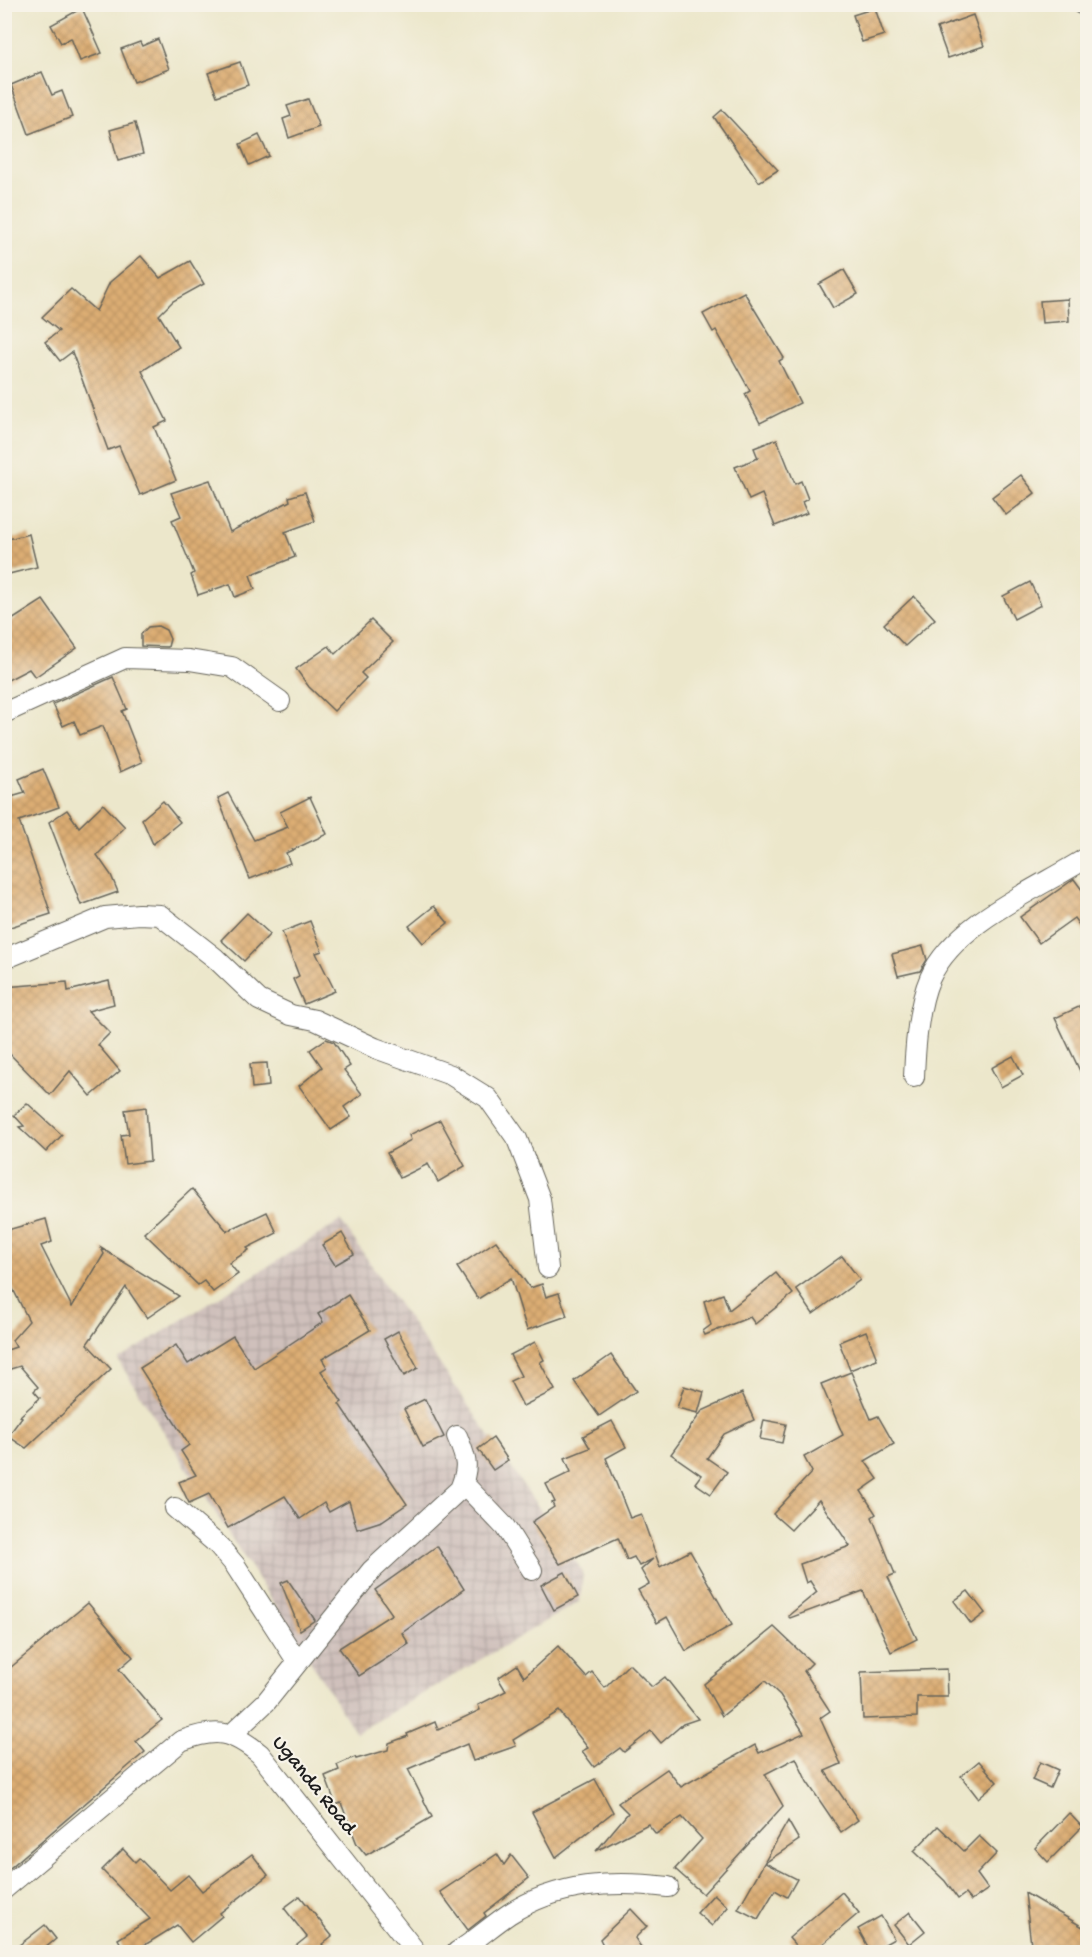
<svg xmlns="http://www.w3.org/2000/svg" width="1092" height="1957" viewBox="0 0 1092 1957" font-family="'Gochi Hand',sans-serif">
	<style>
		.industrial { fill: url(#industrial-grid) }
		.building { fill: url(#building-cross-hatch) }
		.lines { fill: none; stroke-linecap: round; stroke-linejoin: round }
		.minor-casing { stroke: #656359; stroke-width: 22 }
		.minor { stroke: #fff; stroke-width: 20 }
		.labels { text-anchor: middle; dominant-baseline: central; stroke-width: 4.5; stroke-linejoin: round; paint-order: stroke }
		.street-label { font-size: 21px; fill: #1c1c1c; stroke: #f7f3e8 }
	</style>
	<defs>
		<pattern id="industrial-grid" width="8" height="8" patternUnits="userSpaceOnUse" patternTransform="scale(1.5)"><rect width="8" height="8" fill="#cfc0bb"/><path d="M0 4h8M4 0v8" fill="none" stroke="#b1a4a0"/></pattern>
		<pattern id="building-cross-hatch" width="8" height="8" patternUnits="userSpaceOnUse" patternTransform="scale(1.5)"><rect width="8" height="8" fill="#dcad73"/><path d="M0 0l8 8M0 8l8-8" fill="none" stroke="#bc9463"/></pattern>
	</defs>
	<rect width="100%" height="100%" fill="#f7f3e8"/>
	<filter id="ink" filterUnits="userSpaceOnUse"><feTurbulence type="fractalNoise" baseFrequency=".0167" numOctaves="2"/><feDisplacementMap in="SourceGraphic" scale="12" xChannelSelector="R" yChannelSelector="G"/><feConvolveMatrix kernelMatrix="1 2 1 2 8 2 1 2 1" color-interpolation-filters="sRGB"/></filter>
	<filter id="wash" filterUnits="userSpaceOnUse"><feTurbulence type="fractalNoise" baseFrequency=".008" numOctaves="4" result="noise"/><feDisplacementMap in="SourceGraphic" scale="24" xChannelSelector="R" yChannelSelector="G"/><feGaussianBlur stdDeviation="1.35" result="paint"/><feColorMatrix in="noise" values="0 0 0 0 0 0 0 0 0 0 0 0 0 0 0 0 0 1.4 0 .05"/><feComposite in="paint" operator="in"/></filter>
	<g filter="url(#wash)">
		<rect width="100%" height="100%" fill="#ece7cb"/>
		<polygon class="industrial" points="341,1221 583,1572 580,1601 356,1733 118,1360"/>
		<g id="blocks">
			<g class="building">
				<polygon points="82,8 102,53 80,61 71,38 61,43 51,25"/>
				<polygon points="875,8 884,35 862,42 853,15"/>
				<polygon points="973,15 984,46 948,58 937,28"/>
				<polygon points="158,39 169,69 134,82 121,49 140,42 142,46"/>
				<polygon points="240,62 248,85 217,96 208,73"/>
				<polygon points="42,72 52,95 62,91 72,117 29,134 11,85"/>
				<polygon points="308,99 319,127 289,138 283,119 291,116 287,106"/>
				<polygon points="722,110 778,170 759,182 714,117"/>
				<polygon points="135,123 143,154 118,161 110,130"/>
				<polygon points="259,135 269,156 249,165 240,144"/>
				<polygon points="141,256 160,278 190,261 204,284 173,301 159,315 179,347 142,371 167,421 154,427 176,480 140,495 119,446 108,450 72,352 60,361 45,342 59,331 42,317 71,289 96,311 110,282"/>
				<polygon points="844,270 858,294 833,308 819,284"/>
				<polygon points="744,292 784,358 779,361 800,403 760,423 745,394 750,391 716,330 713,332 703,314"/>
				<polygon points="1068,299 1069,321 1042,323 1040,301"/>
				<polygon points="777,439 795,484 801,481 808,499 802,502 807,513 775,526 762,494 749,500 735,467 758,458 754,448"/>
				<polygon points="1021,475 1035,493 1006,515 992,497"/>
				<polygon points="210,480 230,532 290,501 289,497 305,492 315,521 285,532 295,557 250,575 255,589 235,597 230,584 198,595 191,575 194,573 172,520 181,516 171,493"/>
				<polygon points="29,534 37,567 9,574 4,540"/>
				<polygon points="1030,582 1041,605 1014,619 1003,596"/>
				<polygon points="914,596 935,619 905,646 884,624"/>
				<polygon points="43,600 77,648 35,677 29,669 4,682 4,625"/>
				<polygon points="371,620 393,642 361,673 366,678 334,711 309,687 296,669 329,646 335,654"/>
				<polygon points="158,626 166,630 170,639 168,647 141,646 141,634 148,627"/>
				<polygon points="113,677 127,709 122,711 142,762 120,772 103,726 80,735 74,721 63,726 53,704"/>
				<polygon points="43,769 59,807 19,821 51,914 4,929 4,787 8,786 11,797 25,793 19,779"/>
				<polygon points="228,793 254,840 288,827 280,812 310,797 327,834 286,853 290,863 250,879 218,798"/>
				<polygon points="163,801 180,822 153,844 142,819"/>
				<polygon points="103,804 125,827 97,855 111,875 118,892 81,905 49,822 67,810 79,827"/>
				<polygon points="1074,879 1088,898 1088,937 1074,918 1039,943 1020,917"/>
				<polygon points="434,906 448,923 423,943 409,926"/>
				<polygon points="247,913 270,934 244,961 221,940"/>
				<polygon points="310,921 322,951 316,953 335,991 304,1004 293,979 299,976 282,932"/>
				<polygon points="923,946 927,960 920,971 898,976 892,954"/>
				<polygon points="109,981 114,1004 88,1011 110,1033 98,1045 120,1071 91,1096 70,1071 50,1095 4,1048 4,987 67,982 68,991"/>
				<polygon points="1083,1005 1088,1016 1088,1088 1055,1018"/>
				<polygon points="326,1039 334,1042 350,1066 344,1070 362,1094 344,1107 351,1117 331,1130 299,1086 322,1067 310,1050"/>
				<polygon points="1013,1056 1023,1075 1001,1087 991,1068"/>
				<polygon points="267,1063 269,1086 252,1088 250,1064"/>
				<polygon points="27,1103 62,1135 46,1152 19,1127 24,1126 14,1115"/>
				<polygon points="146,1107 150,1161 125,1164 121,1135 129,1134 125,1110"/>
				<polygon points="440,1120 465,1166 438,1182 428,1164 400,1178 387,1153 411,1140 409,1135"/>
				<polygon points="192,1189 227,1231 267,1212 277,1233 247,1248 249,1250 229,1263 238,1274 213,1292 204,1281 198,1285 144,1233"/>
				<polygon points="46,1219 52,1242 41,1246 72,1307 104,1254 101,1248 179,1296 147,1318 126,1287 87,1344 111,1369 26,1448 8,1436 22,1417 20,1416 40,1398 34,1391 38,1387 20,1366 4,1371 4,1351 16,1347 12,1340 29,1321 4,1271 4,1231"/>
				<polygon points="342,1233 354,1254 335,1265 322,1245"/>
				<polygon points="496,1241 530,1288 542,1284 546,1297 559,1293 567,1316 527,1330 511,1278 478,1299 457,1267"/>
				<polygon points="842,1256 860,1280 813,1314 796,1289"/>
				<polygon points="776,1273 793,1294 755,1324 750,1317 705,1335 703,1331 711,1325 704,1301 723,1294 729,1310"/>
				<polygon points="348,1295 370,1330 322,1359 327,1367 321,1371 342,1402 339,1404 407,1504 382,1521 357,1529 349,1501 329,1512 324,1503 300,1519 285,1496 228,1528 209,1494 189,1503 179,1482 196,1475 181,1451 189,1445 140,1368 176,1345 188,1364 233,1336 254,1368 323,1322 318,1314"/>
				<polygon points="398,1331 418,1368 404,1376 384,1339"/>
				<polygon points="866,1331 877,1359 850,1370 839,1342"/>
				<polygon points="535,1342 544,1360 540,1362 555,1390 523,1406 510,1381 521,1376 510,1355"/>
				<polygon points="611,1355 636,1391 599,1416 574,1381"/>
				<polygon points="851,1372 871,1419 878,1416 894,1444 865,1461 878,1479 861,1491 876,1514 872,1517 895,1574 888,1577 917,1639 891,1652 863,1591 790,1618 788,1616 817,1592 810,1581 806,1583 800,1564 850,1546 819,1500 791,1530 773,1514 812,1472 804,1457 843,1435 821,1384"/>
				<polygon points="684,1386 704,1392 698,1413 677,1408"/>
				<polygon points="742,1393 754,1420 724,1434 707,1458 727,1472 711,1494 695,1483 701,1475 671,1454 702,1411"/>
				<polygon points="425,1399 444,1437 423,1447 404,1409"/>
				<polygon points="764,1420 786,1424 782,1443 760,1439"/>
				<polygon points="612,1421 626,1447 606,1458 630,1518 641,1514 660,1567 690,1551 732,1625 686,1651 667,1617 657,1623 638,1590 649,1584 641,1570 653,1559 639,1566 634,1557 627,1560 618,1538 560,1564 532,1522 554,1507 552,1503 555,1502 546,1484 571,1472 565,1458 590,1448 583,1436"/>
				<polygon points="493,1438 508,1460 493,1470 478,1449"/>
				<polygon points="437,1546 464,1589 402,1633 409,1644 359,1676 339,1648 392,1614 375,1590"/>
				<polygon points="565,1572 578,1597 554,1610 541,1585"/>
				<polygon points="288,1580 315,1620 300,1630 281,1583"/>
				<polygon points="968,1591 985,1613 971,1624 954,1601"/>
				<polygon points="88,1603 133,1657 119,1669 162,1720 136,1741 145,1752 4,1873 4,1673"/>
				<polygon points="774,1627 812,1663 804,1671 830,1711 820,1718 841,1764 825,1771 858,1820 841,1832 807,1782 796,1758 765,1774 783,1806 703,1894 675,1869 702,1839 682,1817 656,1834 648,1824 596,1851 628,1813 618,1803 667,1769 681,1787 755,1745 759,1753 804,1733 780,1695 765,1681 722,1716 704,1684"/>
				<polygon points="558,1646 586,1677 592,1672 605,1688 629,1664 652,1687 665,1677 698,1719 683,1724 661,1743 651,1731 624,1752 620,1748 594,1767 582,1751 588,1748 559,1711 513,1740 516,1746 473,1761 467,1744 408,1769 432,1817 366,1855 357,1844 341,1803 336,1805 325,1776 339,1770 337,1765 355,1757 356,1759 388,1750 389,1743 408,1736 407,1734 435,1722 438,1730 480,1710 478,1705 506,1691 498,1678 517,1665 524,1677"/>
				<polygon points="947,1669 948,1697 917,1697 917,1717 863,1719 861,1672"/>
				<polygon points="979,1761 997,1782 978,1798 961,1776"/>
				<polygon points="1040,1762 1058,1770 1050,1788 1032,1780"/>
				<polygon points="595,1779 613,1812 556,1857 532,1812"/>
				<polygon points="1069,1813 1082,1827 1048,1862 1035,1848"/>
				<polygon points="788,1821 799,1840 765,1863 797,1879 787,1897 775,1890 758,1919 738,1909"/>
				<polygon points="938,1826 964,1851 979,1836 997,1853 977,1874 988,1889 971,1901 965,1894 958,1899 945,1881 914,1851"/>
				<polygon points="123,1849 135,1862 139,1858 170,1890 188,1875 202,1891 252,1854 268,1875 220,1913 222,1916 191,1942 177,1925 132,1953 126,1953 118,1939 150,1919 102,1870"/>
				<polygon points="497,1854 504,1865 511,1855 529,1878 484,1913 486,1916 468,1930 440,1892"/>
				<polygon points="842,1892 859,1913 812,1953 802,1953 789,1938"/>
				<polygon points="1025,1893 1088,1930 1088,1953 1032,1953"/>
				<polygon points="714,1894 728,1907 712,1926 697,1913"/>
				<polygon points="300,1896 332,1936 322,1944 329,1953 287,1953 307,1937 284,1908"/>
				<polygon points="631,1909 647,1926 635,1938 645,1953 607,1953 600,1939"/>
				<polygon points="910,1912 925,1931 909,1944 894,1925"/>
				<polygon points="881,1916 894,1939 871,1952 858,1929"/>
				<polygon points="45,1925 56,1939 39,1953 9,1953"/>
			</g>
		</g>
	</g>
	<g filter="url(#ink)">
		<use href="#blocks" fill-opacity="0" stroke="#656359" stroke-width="1.5"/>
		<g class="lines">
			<g class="minor-casing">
				<g id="minor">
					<polyline points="1082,4 1088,6"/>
					<polyline points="4,713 125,658 189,660 232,667 280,701"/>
					<polyline points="4,959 105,917 139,914 160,915 215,958 259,1000 291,1015 315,1020 375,1048 451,1075 488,1098 517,1139 540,1199 548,1268"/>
					<path d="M914 1077C915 1049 918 1005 930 978 955 922 1038 889 1088 857"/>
					<polyline points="463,1483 505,1527 532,1570"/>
					<polyline points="175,1508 218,1545 235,1565 297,1661"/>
					<path d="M232 1734 266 1702 372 1570 460 1489C470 1465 466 1459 457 1436"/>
					<path d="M4 1889 181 1741C216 1728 231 1730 260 1754L416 1952"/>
					<path d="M457 1952C475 1941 491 1926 509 1914 557 1883 613 1880 668 1887"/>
				</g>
			</g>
			<use href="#minor" class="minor"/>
		</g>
	</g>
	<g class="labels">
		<g class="street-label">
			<text transform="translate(313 1786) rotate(51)">Uganda Road</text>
		</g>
	</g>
	<rect width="1092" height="1957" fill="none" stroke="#f7f3e8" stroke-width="24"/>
</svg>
